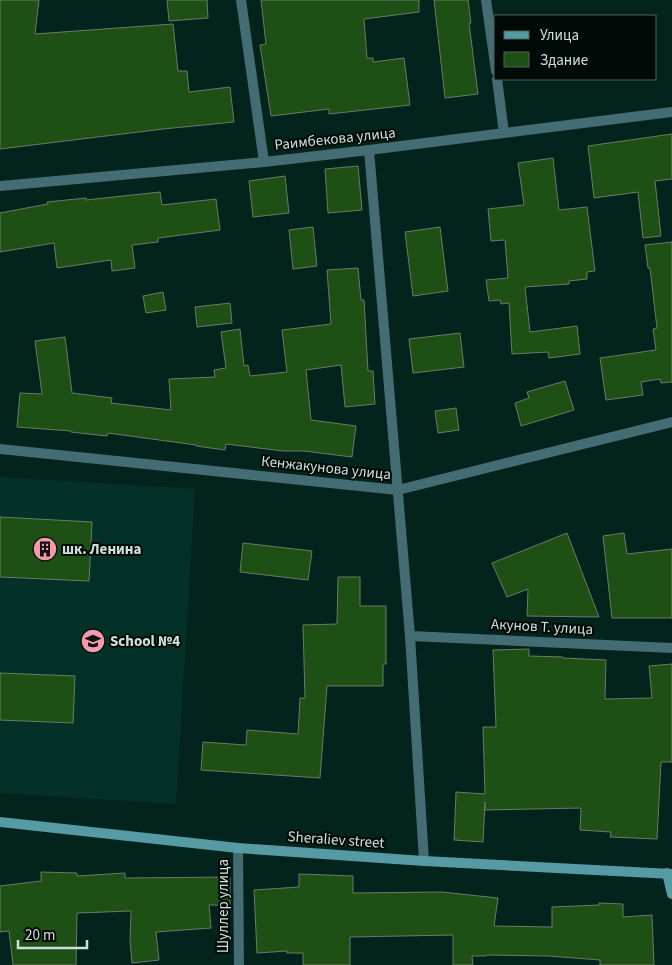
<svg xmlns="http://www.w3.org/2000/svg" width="672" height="965" viewBox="0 0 672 965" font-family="'Source Sans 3',sans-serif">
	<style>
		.built { fill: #043127 }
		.building { fill: #1e5016; stroke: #697c65 }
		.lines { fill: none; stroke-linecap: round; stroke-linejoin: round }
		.street { stroke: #436c73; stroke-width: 10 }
		.secondary { stroke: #569aa4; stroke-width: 10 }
		.labels { text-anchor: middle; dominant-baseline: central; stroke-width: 4; stroke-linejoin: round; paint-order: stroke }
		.street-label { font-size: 15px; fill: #cde0da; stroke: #010a07 }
		.poi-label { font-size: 15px; font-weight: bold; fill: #cde0da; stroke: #010a07; text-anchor: start }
	</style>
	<rect width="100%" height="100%" fill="#02241c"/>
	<polygon class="built" points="0,477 195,489 176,804 0,793"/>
	<g class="building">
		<polygon points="0,0 39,0 35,34 173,24 178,71 187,71 189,92 230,87 234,122 163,129 0,149"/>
		<polygon points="167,0 207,0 208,18 169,21"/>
		<polygon points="261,0 419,0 419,12 364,19 367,58 373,58 373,62 404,58 410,105 329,114 329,109 271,116 260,45 266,44"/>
		<polygon points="434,0 468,0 471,23 469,23 478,94 445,98"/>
		<polygon points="672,134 672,179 655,181 661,236 643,238 638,192 594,198 588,146"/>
		<polygon points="553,158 559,210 587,207 595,271 587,272 587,279 569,281 569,284 525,287 530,332 577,326 580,354 549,358 548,352 512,354 509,303 501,304 500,300 489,301 486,280 508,278 505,240 491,241 488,209 524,205 518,163"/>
		<polygon points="358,166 362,210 328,213 325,169"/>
		<polygon points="285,176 289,213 253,217 249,181"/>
		<polygon points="160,192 162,205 216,199 220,230 158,238 158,242 132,245 135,268 112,271 111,260 57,268 54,243 0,252 0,213 48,204 47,202 86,198 86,200"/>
		<polygon points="313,227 317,266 293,269 289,230"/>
		<polygon points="440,227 448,291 413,296 405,232"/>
		<polygon points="672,242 672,382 661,383 660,379 641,382 643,395 606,400 600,358 656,350 653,329 657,328 650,268 648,268 645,245"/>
		<polygon points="358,268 361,300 364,300 368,371 373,371 375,404 345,407 341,365 306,370 311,420 356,426 352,457 304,451 283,451 226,444 225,450 196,446 196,445 108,433 107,436 71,432 71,431 17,427 20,393 42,394 35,341 65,337 72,393 112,398 111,403 171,410 169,379 215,377 214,370 226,368 221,332 240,329 244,366 248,365 250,376 287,372 282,330 331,324 327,270"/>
		<polygon points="163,292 166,310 146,313 143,296"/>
		<polygon points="230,303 232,323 197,327 195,307"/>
		<polygon points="460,333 464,367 413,373 409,339"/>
		<polygon points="565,381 574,410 521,426 515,403 529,398 527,392"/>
		<polygon points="456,408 459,430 438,433 435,411"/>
		<polygon points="0,517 92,522 89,581 0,577"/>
		<polygon points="567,533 599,617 527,616 528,589 507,597 492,563"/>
		<polygon points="624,533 627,554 672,549 672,618 612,618 603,536"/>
		<polygon points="243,543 312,551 308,580 240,572"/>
		<polygon points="338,577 360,577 360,606 386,606 386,664 383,664 383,686 327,686 320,778 201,770 203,742 246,745 247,730 298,734 300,698 305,698 303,625 337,624"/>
		<polygon points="529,649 529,656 563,657 563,658 606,660 605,699 652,698 649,666 672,664 672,762 661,762 657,839 610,837 611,832 580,830 581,808 485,810 485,802 483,842 454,840 456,792 485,794 483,727 496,727 493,650"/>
		<polygon points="0,673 75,676 73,723 0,720"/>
		<polygon points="41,872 77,873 77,876 125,873 125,878 230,877 230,905 209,905 211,928 156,932 159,960 132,963 130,941 131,911 77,913 76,965 13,965 9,931 0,932 0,886 41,881"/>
		<polygon points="299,874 353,876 353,893 442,892 498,898 494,926 552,927 552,907 599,905 599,903 623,904 623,917 652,915 654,965 600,965 600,960 548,956 486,955 486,956 472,956 473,965 453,965 453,935 350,937 350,965 303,965 303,953 287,953 287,951 257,953 254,890 299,887"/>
	</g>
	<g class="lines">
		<g class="street">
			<polyline points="241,0 264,162"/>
			<polyline points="486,0 496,71"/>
			<polyline points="497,79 504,133"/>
			<polyline points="369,150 410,636 424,861"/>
			<polyline points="0,186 264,162 369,150 672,112"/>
			<polyline points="0,449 398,490 672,422"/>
			<polyline points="410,636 672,648"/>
			<polyline points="238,848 239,965"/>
		</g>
		<g class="secondary">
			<polyline points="0,822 238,848 424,861 672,874"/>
			<polyline points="667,873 672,894"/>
		</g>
	</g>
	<defs>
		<g id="building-disc" transform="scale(1.25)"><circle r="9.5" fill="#f39aab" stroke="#010a07"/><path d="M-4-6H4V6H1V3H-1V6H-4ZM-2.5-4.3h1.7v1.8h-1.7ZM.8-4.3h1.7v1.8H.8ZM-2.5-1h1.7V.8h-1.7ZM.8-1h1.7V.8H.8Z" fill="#111"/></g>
		<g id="school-disc" transform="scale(1.25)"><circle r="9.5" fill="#f39aab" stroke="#010a07"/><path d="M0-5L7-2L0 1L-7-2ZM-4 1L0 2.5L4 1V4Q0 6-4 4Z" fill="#111"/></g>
	</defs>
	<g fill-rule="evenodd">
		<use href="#building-disc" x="45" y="549"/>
		<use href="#school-disc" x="93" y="641"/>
	</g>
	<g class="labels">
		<g class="street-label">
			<text transform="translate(335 139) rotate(-6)">Раимбекова улица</text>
			<text transform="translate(326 468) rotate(6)">Кенжакунова улица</text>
			<text transform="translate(542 627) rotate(3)">Акунов Т. улица</text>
			<text transform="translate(336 840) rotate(4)">Sheraliev street</text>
			<text transform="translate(223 906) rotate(-90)">Шуллер улица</text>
		</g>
		<g class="poi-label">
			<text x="62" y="549">шк. Ленина</text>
			<text x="110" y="641">School №4</text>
		</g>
	</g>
	<rect x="494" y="15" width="162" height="65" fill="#010a07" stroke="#53605b"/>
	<rect x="504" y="31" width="25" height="8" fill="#569aa4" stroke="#53605b"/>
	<text x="540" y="40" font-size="15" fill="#cde0da">Улица</text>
	<rect x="504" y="52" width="25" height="15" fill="#1e5016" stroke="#53605b"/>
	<text x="540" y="65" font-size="15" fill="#cde0da">Здание</text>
	<path d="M18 940v8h69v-8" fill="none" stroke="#cde0da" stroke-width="2.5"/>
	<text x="25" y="940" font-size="15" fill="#cde0da" stroke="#010a07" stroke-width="4" paint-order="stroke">20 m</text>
</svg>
